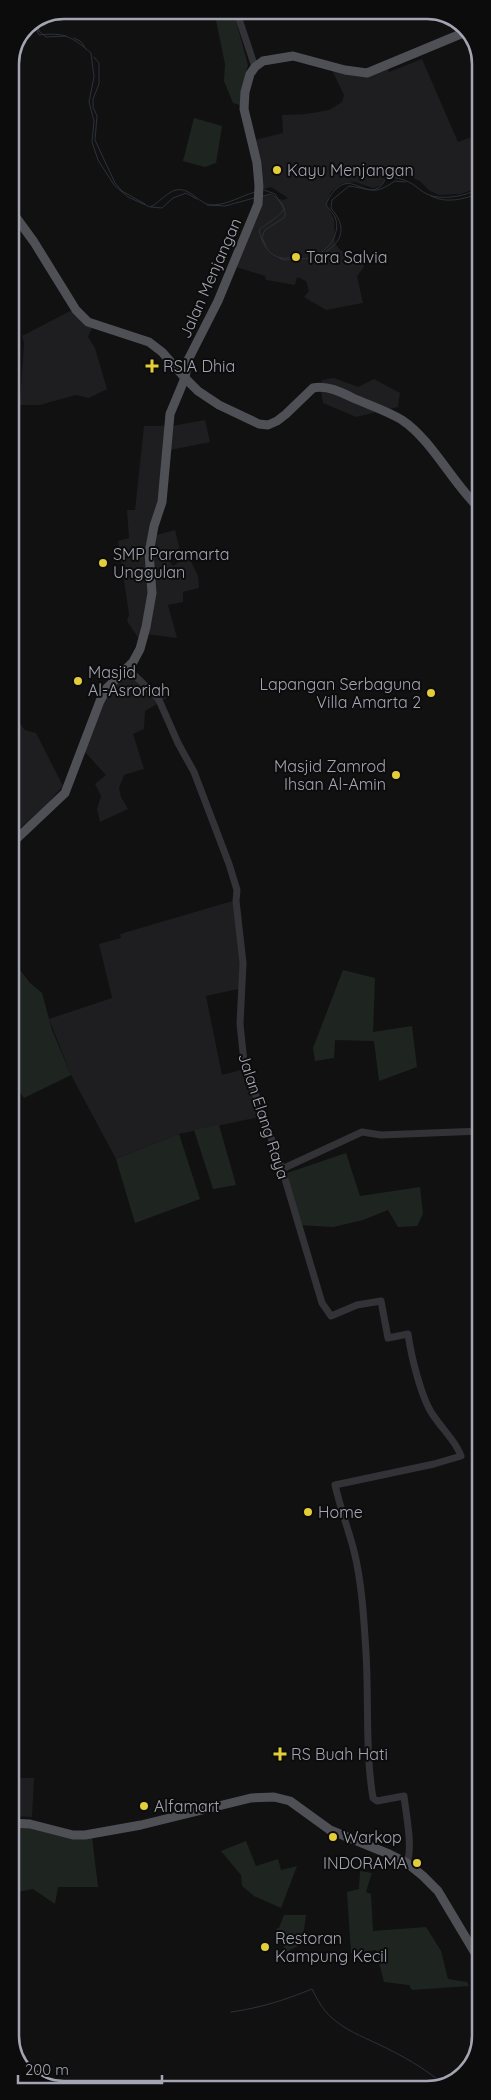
<svg xmlns="http://www.w3.org/2000/svg" width="491" height="2100" viewBox="0 0 491 2100" font-family="Quicksand,sans-serif">
	<style>
		.built { fill: #1e1d1f }
		.green { fill: #1e2520 }
		.lines { fill: none; stroke-linecap: round; stroke-linejoin: round }
		.stream { stroke: #2c313a; stroke-width: 1 }
		.minor { stroke: #333237; stroke-width: 7 }
		.major { stroke: #4f4f56; stroke-width: 9 }
		.poi-dot { fill: #e3cd39; stroke: #0c0c0d; stroke-width: 2 }
		.labels { text-anchor: middle; dominant-baseline: central; stroke-width: 4; stroke-linejoin: round; paint-order: stroke }
		.poi-label { font-size: 16px; fill: #a4a5b2; stroke: #0c0c0d; text-anchor: start }
		.street-label { font-size: 16px; fill: #a4a5b2; stroke: #0c0c0d }
		.rim { fill: none; stroke: #a4a5b2; stroke-width: 2.5 }
	</style>
	<rect width="100%" height="100%" fill="#111112"/>
	<g class="built">
		<polygon points="422,59 458,142 480,134 480,183 474,189 461,194 439,195 430,191 420,181 402,173 392,173 386,176 382,185 373,188 355,182 341,184 331,192 326,204 334,219 335,243 340,250 363,263 364,267 357,276 363,303 326,310 304,297 309,291 306,281 297,277 295,285 266,280 265,276 236,267 262,195 269,195 283,200 288,198 271,187 264,189 262,163 255,140 283,133 282,115 306,114 329,110 342,102 344,95 332,70 360,76 387,67 389,72"/>
		<polygon points="72,310 93,326 88,337 95,348 107,389 89,398 76,395 40,405 20,405 24,343 22,336"/>
		<polygon points="334,378 358,387 374,379 400,393 398,407 356,417 323,403 320,386 322,380"/>
		<polygon points="205,420 210,442 170,450 153,536 175,530 180,550 167,557 173,566 188,555 198,576 199,588 183,592 183,602 168,605 177,638 146,634 141,642 127,621 129,614 118,541 129,538 127,510 135,510 144,426 172,426"/>
		<polygon points="129,669 167,698 145,711 144,729 133,734 144,769 124,775 119,788 121,797 128,809 100,822 97,809 101,796 95,784 106,775 84,751 109,688"/>
		<polygon points="10,715 15,717 25,730 36,733 63,786 46,805 10,837"/>
		<polygon points="236,900 243,988 206,996 222,1075 244,1069 260,1117 179,1134 116,1159 71,1075 49,1019 112,998 99,944 121,938 120,934"/>
		<polygon points="11,1778 34,1778 32,1817 11,1816"/>
	</g>
	<g class="green">
		<polygon points="197,10 233,10 248,65 242,87 240,105 233,103 224,81 225,64 216,20"/>
		<polygon points="194,118 222,126 216,163 205,167 183,161"/>
		<polygon points="20,970 30,983 42,993 52,1030 71,1075 24,1098 11,1080 10,975"/>
		<polygon points="343,970 375,978 373,1032 412,1026 417,1067 379,1081 374,1041 335,1040 334,1058 315,1061 313,1048"/>
		<polygon points="219,1125 236,1185 213,1189 194,1130"/>
		<polygon points="179,1134 200,1199 135,1223 116,1159"/>
		<polygon points="346,1153 360,1196 420,1187 423,1214 417,1226 398,1227 388,1210 363,1220 333,1227 299,1225 287,1173"/>
		<polygon points="11,1824 92,1837 98,1887 58,1887 55,1904 33,1889 17,1892 15,1886 11,1886"/>
		<polygon points="246,1841 256,1866 278,1859 281,1870 297,1866 281,1908 254,1896 242,1886 241,1875 221,1851"/>
		<polygon points="360,1871 372,1873 366,1892 371,1894 373,1931 426,1927 441,1951 448,1979 467,1982 469,1986 412,1990 409,1985 384,1982 376,1950 351,1953 347,1892 359,1889"/>
		<polygon points="284,1915 306,1915 302,1944 286,1952 276,1929 279,1928"/>
	</g>
	<g class="lines">
		<g class="stream">
			<polyline points="37,21 39,31 46,37 66,36"/>
			<path d="M34 22 39 35C65 32 72 37 91 53L94 77 89 102 94 121 92 142 98 160 114 185 128 197 150 207C159 203 167 192 176 190 192 187 199 206 214 205 229 204 241 196 255 192"/>
			<polyline points="74,38 80,41 85,47"/>
			<polyline points="94,57 99,63 99,84 93,99 93,107 97,116 95,140 115,183 122,191 145,204"/>
			<path d="M264 190 275 194 284 209C278 218 267 223 259 230 262 243 268 256 282 258 286 259 290 257 294 257 299 257 304 260 309 258 326 254 342 235 335 217 333 213 329 209 326 205 328 199 330 196 334 191 351 172 363 196 378 188 383 186 384 180 388 176 397 178 407 180 414 185 418 188 422 192 427 194 441 201 468 196 480 188"/>
			<path d="M263 196 270 194C280 199 286 205 285 217L265 230 262 237 266 246"/>
			<path d="M431 196C446 204 465 199 480 193"/>
			<polyline points="207,205 225,206 254,198"/>
			<polyline points="151,207 162,208 173,198 186,193 197,199"/>
			<polyline points="278,257 283,260 303,259"/>
			<path d="M309 259C317 259 321 256 327 251 345 238 345 225 331 208L332 200 349 186C373 189 373 196 395 181L405 182"/>
			<path d="M231 2012C260 2008 285 2000 312 1989 317 1999 323 2010 331 2017 345 2030 361 2036 378 2044 401 2055 425 2068 444 2085"/>
		</g>
		<g class="minor">
			<polyline points="236,10 255,67"/>
			<path d="M127 668 154 694 159 700 178 743 194 772 229 864 237 890 236 901 243 963 240 1024 244 1062 282 1169 322 1303 331 1316 357 1305 381 1301 388 1338 408 1334C411 1355 421 1398 433 1415 442 1429 456 1441 461 1456L434 1464 335 1485C340 1507 348 1528 354 1551 362 1583 364 1620 366 1653 369 1702 365 1750 373 1798L377 1801 404 1796C406 1814 413 1847 407 1863"/>
			<polyline points="282,1169 362,1132 381,1135 481,1131"/>
		</g>
		<g class="major">
			<path d="M10 209 34 242 76 310 88 322 149 342 162 352 185 378 198 391 219 405 259 424 268 425 277 421 286 414 313 388C327 385 341 392 353 398 369 405 387 411 402 420 432 440 453 484 480 509"/>
			<polyline points="10,845 65,793 100,701 107,688 133,662 140,649 146,627 152,593 149,553 154,526 162,502 170,414 185,378 188,360 218,301 258,204 259,186 257,163 244,109 245,92 250,74 255,67 263,61 293,56 345,70 367,73 468,31"/>
			<polyline points="11,1823 30,1824 73,1835 85,1835 141,1825 251,1798 274,1797 290,1801 330,1830 389,1854 407,1863 423,1876 438,1891 481,1963"/>
		</g>
	</g>
	<g class="poi-dot">
		<circle cx="277" cy="170" r="5"/>
		<circle cx="296" cy="257" r="5"/>
		<path d="M149.5 358.5h5v5h5v5h-5v5h-5v-5h-5v-5h5z"/>
		<circle cx="103" cy="563" r="5"/>
		<circle cx="78" cy="681" r="5"/>
		<circle cx="431" cy="693" r="5"/>
		<circle cx="396" cy="775" r="5"/>
		<circle cx="308" cy="1512" r="5"/>
		<path d="M277.5 1746.5h5v5h5v5h-5v5h-5v-5h-5v-5h5z"/>
		<circle cx="144" cy="1806" r="5"/>
		<circle cx="333" cy="1837" r="5"/>
		<circle cx="417" cy="1863" r="5"/>
		<circle cx="265" cy="1947" r="5"/>
	</g>
	<g class="labels">
		<g class="poi-label">
			<text x="287" y="170">Kayu Menjangan</text>
			<text x="306" y="257">Tara Salvia</text>
			<text x="163" y="366">RSIA Dhia</text>
			<text x="113" y="554">SMP Paramarta<tspan x="113" dy="18">Unggulan</tspan></text>
			<text x="88" y="672">Masjid<tspan x="88" dy="18">Al-Asroriah</tspan></text>
			<text x="421" y="684" text-anchor="end">Lapangan Serbaguna<tspan x="421" dy="18">Villa Amarta 2</tspan></text>
			<text x="386" y="766" text-anchor="end">Masjid Zamrod<tspan x="386" dy="18">Ihsan Al-Amin</tspan></text>
			<text x="318" y="1512">Home</text>
			<text x="291" y="1754">RS Buah Hati</text>
			<text x="154" y="1806">Alfamart</text>
			<text x="343" y="1837">Warkop</text>
			<text x="407" y="1863" text-anchor="end">INDORAMA</text>
			<text x="275" y="1938">Restoran<tspan x="275" dy="18">Kampung Kecil</tspan></text>
		</g>
		<g class="street-label">
			<text transform="translate(210 278) rotate(-66)">Jalan Menjangan</text>
			<text transform="translate(264 1116) rotate(72)">Jalan Elang Raya</text>
		</g>
	</g>
	<path d="M0 0H491V2100H0ZM64 19H427A45 45 0 0 1 472 64V2036A45 45 0 0 1 427 2081H64A45 45 0 0 1 19 2036V64A45 45 0 0 1 64 19Z" fill="#0c0c0d" fill-rule="evenodd"/>
	<path class="rim" d="M64 19H427A45 45 0 0 1 472 64V2036A45 45 0 0 1 427 2081H64A45 45 0 0 1 19 2036V64A45 45 0 0 1 64 19Z"/>
	<path d="M18 2075v8h144v-8" fill="none" stroke="#a4a5b2" stroke-width="2.5"/>
	<text x="25" y="2075" font-size="15" fill="#a4a5b2" stroke="#0c0c0d" stroke-width="4" paint-order="stroke">200 m</text>
</svg>
